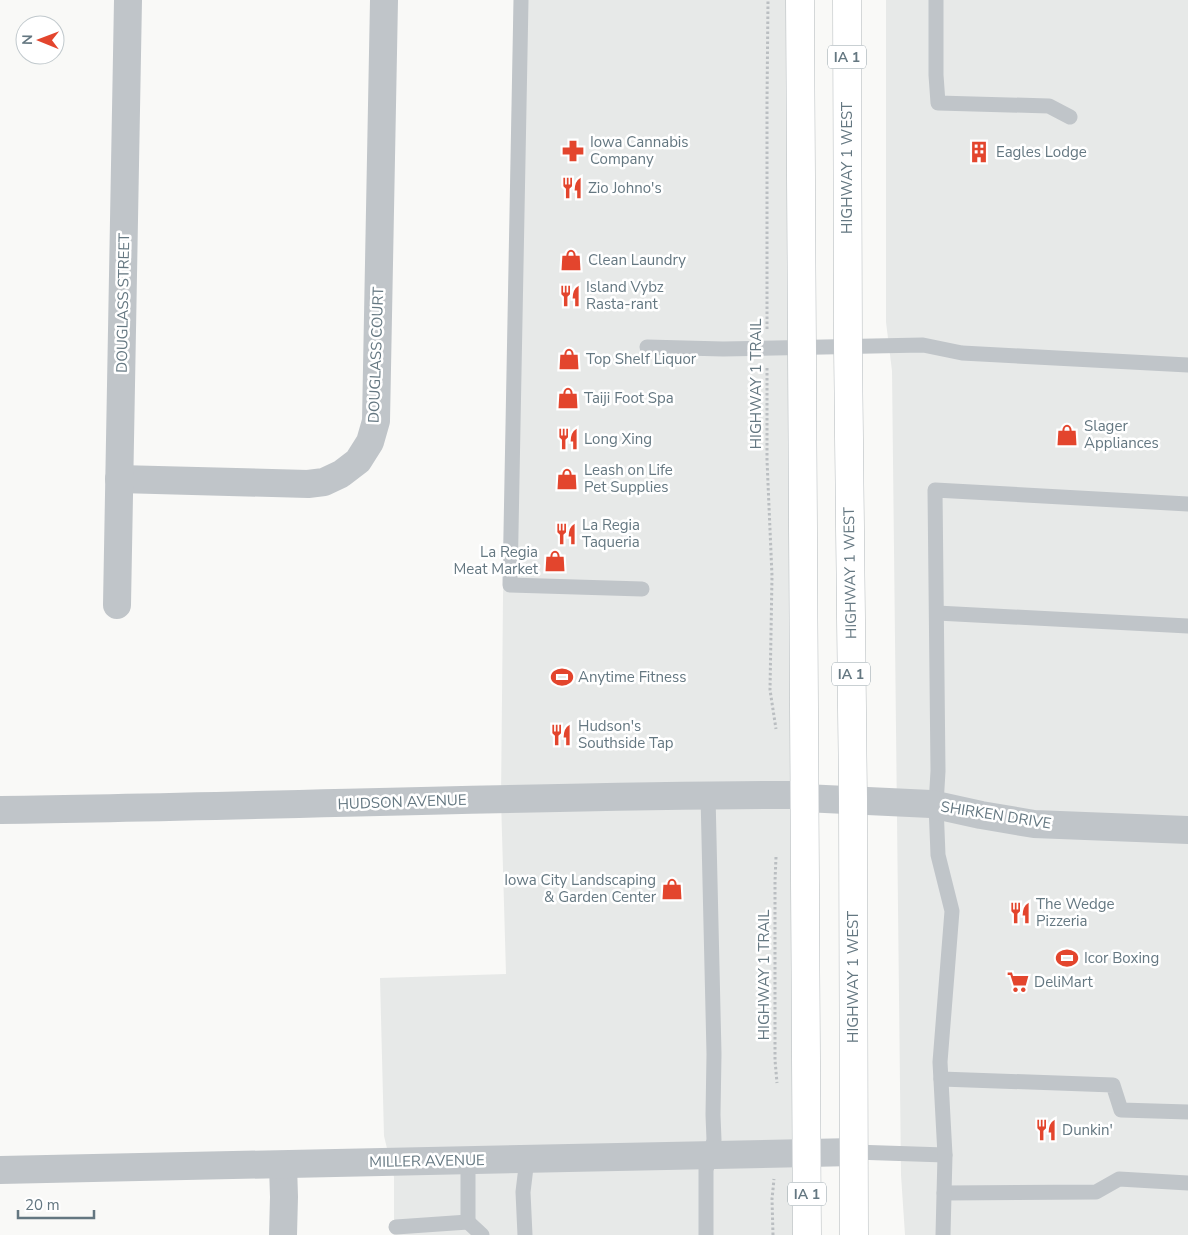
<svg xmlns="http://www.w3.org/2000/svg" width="1188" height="1235" viewBox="0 0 1188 1235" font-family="'Nunito Sans',sans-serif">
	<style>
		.built { fill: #e7e9e8 }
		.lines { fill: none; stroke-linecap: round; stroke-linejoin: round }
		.primary-casing { stroke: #b4babd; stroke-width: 29 }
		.path { stroke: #babec1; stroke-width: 3; stroke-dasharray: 2.5 2.5; stroke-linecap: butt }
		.service { stroke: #c0c5c9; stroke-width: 15 }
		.minor { stroke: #c0c5c9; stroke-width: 28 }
		.primary { stroke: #fff; stroke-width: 28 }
		.labels { text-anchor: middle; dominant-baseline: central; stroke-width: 5; stroke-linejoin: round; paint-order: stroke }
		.shield { fill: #fff; stroke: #92a0a7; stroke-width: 1 }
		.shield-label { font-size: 14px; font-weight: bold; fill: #647781 }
		.poi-label { font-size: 15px; fill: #647781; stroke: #fff; text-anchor: start }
		.street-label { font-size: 15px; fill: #647781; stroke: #fff }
	</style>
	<rect width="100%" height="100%" fill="#f9f9f7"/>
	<g class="built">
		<polygon points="514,0 787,0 795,1235 394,1235 394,1177 384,1136 380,978 506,974 501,799 503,598"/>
		<polygon points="886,0 1188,0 1188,1235 905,1235 901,1175 892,371 886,322"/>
	</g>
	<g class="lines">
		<g class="primary-casing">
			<g id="primary">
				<polyline points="800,0 807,1235"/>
				<polyline points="847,0 848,347 853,799 854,1235"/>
			</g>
		</g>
		<g class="path">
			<polyline points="767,329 767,102 768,0"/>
			<polyline points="767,368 767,460 772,576 770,690 776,729"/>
			<polyline points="776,857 775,881 775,1060 777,1083"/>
			<polyline points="773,1235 772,1199 774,1179"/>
		</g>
		<g class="service">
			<polyline points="521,0 510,585 642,589"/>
			<polyline points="936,0 936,75 938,103 1049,106 1070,117"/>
			<polyline points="647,347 723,349 923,345 962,353 1188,365"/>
			<polyline points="937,613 1188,626"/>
			<polyline points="941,1079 1113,1085 1121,1110 1188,1112"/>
			<polyline points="854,1152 945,1155"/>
			<polyline points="944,1193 1096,1192 1119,1179 1188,1183"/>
			<polyline points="468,1222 482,1235"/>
			<polyline points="396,1227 468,1222 468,1160"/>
			<polyline points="525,1235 523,1192 527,1159"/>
			<polyline points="706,1235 706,1170 714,1140 713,1115 714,1054 708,795"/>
			<polyline points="943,1235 945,1155 940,1062 952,911 938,855 936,805 938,771 935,490 1188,504"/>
		</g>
		<g class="minor">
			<polyline points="119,479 308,484 324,482 341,474 358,461 370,442 376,421 384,0"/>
			<polyline points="117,605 128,0"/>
			<path d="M0 810C260 807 520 796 779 795H793L804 798 931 804 981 815 1034 824 1188 830"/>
			<polyline points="283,1165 284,1197 283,1235"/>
			<polyline points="0,1170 854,1152"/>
		</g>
		<use href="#primary" class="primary"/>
	</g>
	<defs>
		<g id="pharmacy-bare" transform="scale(1.725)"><path d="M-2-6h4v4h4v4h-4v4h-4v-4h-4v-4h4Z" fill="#e3452d" stroke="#fff" stroke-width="2.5" paint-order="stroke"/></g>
		<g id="building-bare" transform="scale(1.725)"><path d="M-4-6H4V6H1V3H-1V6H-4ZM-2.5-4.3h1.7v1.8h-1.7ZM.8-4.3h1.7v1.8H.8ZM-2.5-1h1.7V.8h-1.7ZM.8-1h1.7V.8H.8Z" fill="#e3452d" stroke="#fff" stroke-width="2.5" paint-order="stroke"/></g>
		<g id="restaurant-bare" transform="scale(1.725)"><path d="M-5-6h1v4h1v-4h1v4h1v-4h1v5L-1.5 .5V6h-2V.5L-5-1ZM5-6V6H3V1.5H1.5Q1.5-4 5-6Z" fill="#e3452d" stroke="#fff" stroke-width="2.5" paint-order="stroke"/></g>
		<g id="shop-bare" transform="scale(1.725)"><path d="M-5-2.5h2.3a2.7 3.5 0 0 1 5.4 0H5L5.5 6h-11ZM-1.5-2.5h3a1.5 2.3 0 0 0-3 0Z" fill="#e3452d" stroke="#fff" stroke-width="2.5" paint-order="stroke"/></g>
		<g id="stadium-bare" transform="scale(1.725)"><path d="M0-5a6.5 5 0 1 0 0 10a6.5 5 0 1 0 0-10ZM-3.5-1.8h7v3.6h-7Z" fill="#e3452d" stroke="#fff" stroke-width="2.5" paint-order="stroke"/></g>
		<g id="supermarket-bare" transform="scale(1.725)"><path d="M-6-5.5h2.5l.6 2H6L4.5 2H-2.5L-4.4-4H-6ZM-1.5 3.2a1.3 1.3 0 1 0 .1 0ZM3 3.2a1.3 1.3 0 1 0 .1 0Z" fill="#e3452d" stroke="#fff" stroke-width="2.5" paint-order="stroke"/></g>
	</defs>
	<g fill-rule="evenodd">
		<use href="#pharmacy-bare" x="573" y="151"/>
		<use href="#building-bare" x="979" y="152"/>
		<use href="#restaurant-bare" x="572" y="188"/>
		<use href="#shop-bare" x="571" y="260"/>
		<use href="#restaurant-bare" x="570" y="296"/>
		<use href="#shop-bare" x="569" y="359"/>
		<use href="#shop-bare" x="568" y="398"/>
		<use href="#shop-bare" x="1067" y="435"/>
		<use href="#restaurant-bare" x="568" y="439"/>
		<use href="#shop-bare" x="567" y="479"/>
		<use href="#restaurant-bare" x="566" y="534"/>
		<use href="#shop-bare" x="555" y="561"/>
		<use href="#stadium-bare" x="562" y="677"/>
		<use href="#restaurant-bare" x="561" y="735"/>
		<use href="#shop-bare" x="672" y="889"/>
		<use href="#restaurant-bare" x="1020" y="913"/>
		<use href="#stadium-bare" x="1067" y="958"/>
		<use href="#supermarket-bare" x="1018" y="982"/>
		<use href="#restaurant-bare" x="1046" y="1130"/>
	</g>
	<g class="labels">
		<g class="shield">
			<rect x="828" y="45.5" width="38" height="23" rx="4"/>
			<rect x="832" y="662.5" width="38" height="23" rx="4"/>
			<rect x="788" y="1182.5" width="38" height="23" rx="4"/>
		</g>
		<g class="shield-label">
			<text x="847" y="57">IA 1</text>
			<text x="851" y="674">IA 1</text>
			<text x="807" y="1194">IA 1</text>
		</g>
		<g class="poi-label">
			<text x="590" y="142">Iowa Cannabis<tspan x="590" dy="17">Company</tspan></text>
			<text x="996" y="152">Eagles Lodge</text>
			<text x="588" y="188">Zio Johno's</text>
			<text x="588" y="260">Clean Laundry</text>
			<text x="586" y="287">Island Vybz<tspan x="586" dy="17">Rasta-rant</tspan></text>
			<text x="586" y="359">Top Shelf Liquor</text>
			<text x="584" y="398">Taiji Foot Spa</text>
			<text x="1084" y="426">Slager<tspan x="1084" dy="17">Appliances</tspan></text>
			<text x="584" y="439">Long Xing</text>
			<text x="584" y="470">Leash on Life<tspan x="584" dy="17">Pet Supplies</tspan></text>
			<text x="582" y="525">La Regia<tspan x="582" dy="17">Taqueria</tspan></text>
			<text x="538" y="552" text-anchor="end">La Regia<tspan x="538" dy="17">Meat Market</tspan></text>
			<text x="578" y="677">Anytime Fitness</text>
			<text x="578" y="726">Hudson's<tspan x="578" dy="17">Southside Tap</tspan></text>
			<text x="656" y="880" text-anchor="end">Iowa City Landscaping<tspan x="656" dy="17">&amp; Garden Center</tspan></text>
			<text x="1036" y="904">The Wedge<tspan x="1036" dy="17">Pizzeria</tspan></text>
			<text x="1084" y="958">Icor Boxing</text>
			<text x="1034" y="982">DeliMart</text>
			<text x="1062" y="1130">Dunkin'</text>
		</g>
		<g class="street-label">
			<text transform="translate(847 168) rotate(-90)">HIGHWAY 1 WEST</text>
			<text transform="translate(123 303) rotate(-89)">DOUGLASS STREET</text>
			<text transform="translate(376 355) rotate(-88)">DOUGLASS COURT</text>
			<text transform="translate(756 384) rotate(-90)">HIGHWAY 1 TRAIL</text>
			<text transform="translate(850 573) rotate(-91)">HIGHWAY 1 WEST</text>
			<text transform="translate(402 802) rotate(-2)">HUDSON AVENUE</text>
			<text transform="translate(996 815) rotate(9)">SHIRKEN DRIVE</text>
			<text transform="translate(764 975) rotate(-90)">HIGHWAY 1 TRAIL</text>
			<text transform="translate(853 977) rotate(-90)">HIGHWAY 1 WEST</text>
			<text transform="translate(427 1161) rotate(-1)">MILLER AVENUE</text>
		</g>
	</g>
	<g transform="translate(40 40) rotate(271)"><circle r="24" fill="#ffffff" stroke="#c1c9cd"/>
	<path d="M0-4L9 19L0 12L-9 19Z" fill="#e3452d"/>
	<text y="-8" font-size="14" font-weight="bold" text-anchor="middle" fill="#647781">N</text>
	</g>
	<path d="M18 1210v8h76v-8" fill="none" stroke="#647781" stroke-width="2.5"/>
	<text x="25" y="1210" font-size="15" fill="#647781" stroke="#ffffff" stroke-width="4" paint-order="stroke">20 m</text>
</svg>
